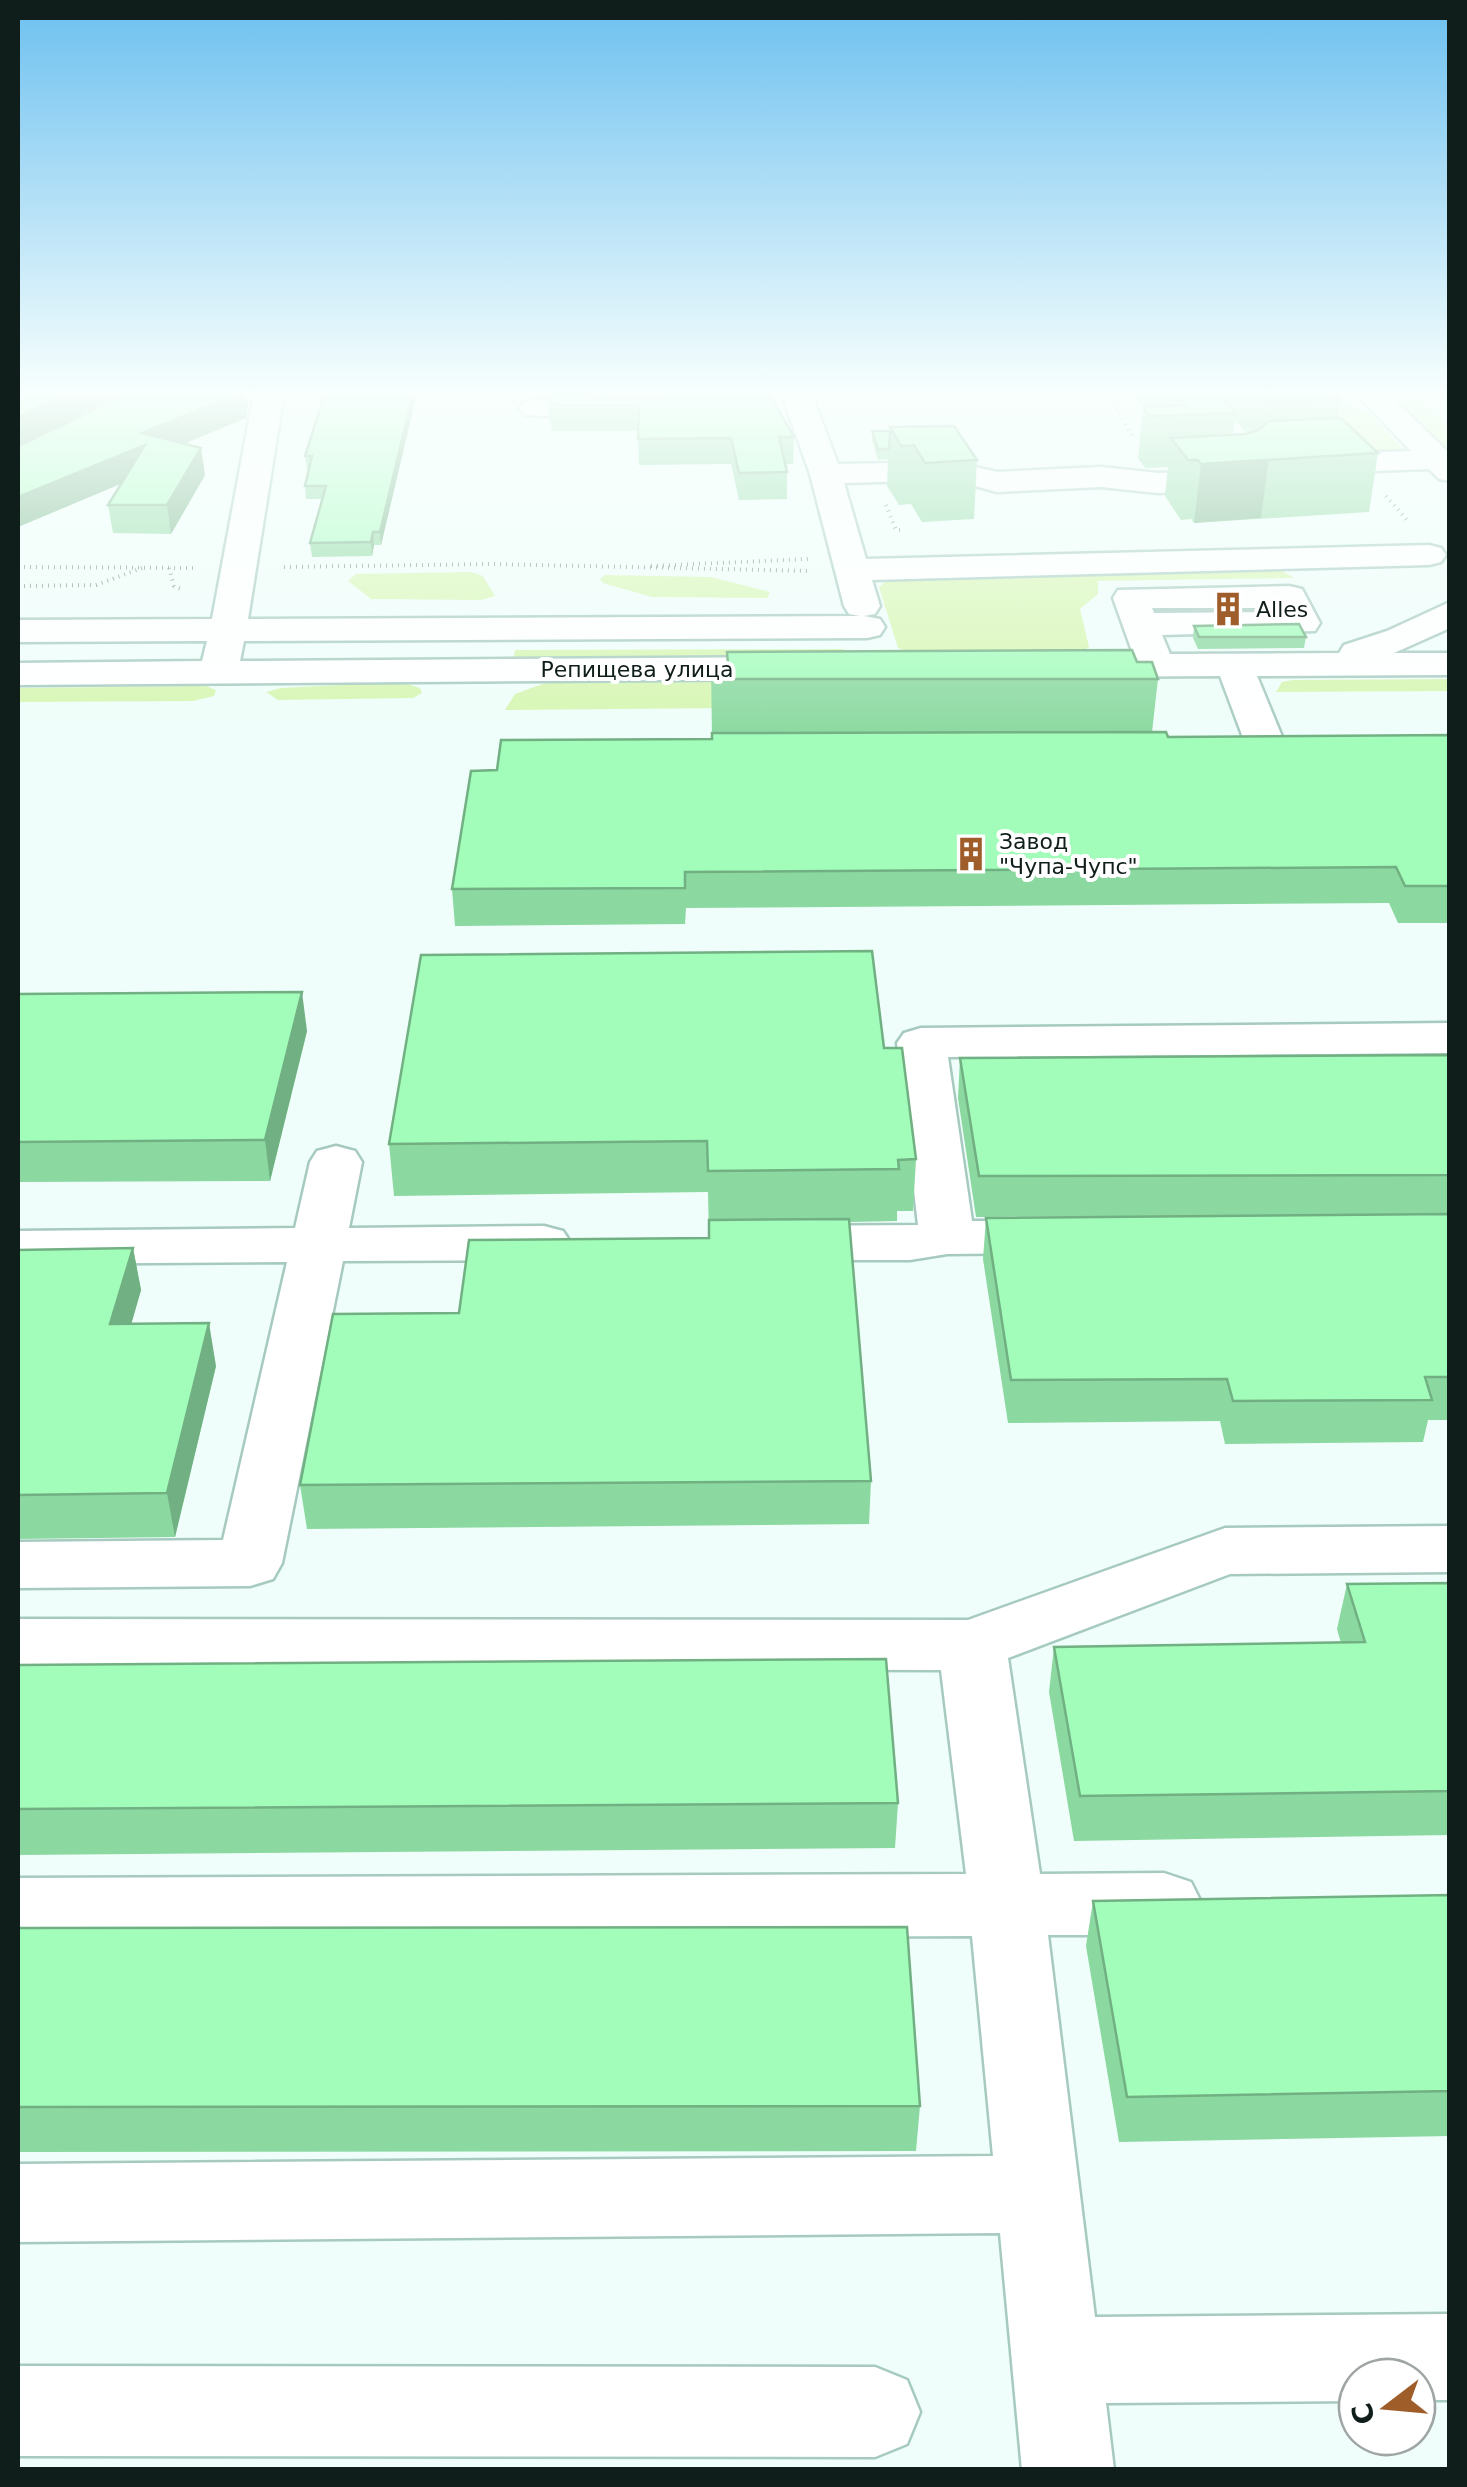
<svg xmlns="http://www.w3.org/2000/svg" width="1467" height="2487" viewBox="0 0 1467 2487" font-family="'DejaVu Sans',sans-serif">
	<style>
		.green { fill: #d6f6b1 }
		.lines { fill: none; stroke-linecap: round; stroke-linejoin: round }
		.minor-casing { stroke: #a6cac0; stroke-width: 5 }
		.path { stroke: #7d8c88; stroke-width: 4; stroke-dasharray: 1 5; stroke-linecap: butt }
		.minor { fill: #fff; fill-rule: evenodd }
		.wall { fill: #8bd9a0; fill-rule: evenodd }
		.shaded-wall { fill: #71b082 }
		.building { fill: #a2fcba; stroke: #71b082; stroke-width: 2.5 }
		.labels { text-anchor: middle; dominant-baseline: central; stroke-width: 8; stroke-linejoin: round; paint-order: stroke }
		.far-poi-label { font-size: 22px; fill: #101e1b; stroke: #fff; text-anchor: start }
		.far-street-label { font-size: 22px; fill: #101e1b; stroke: #fff }
	</style>
	<rect width="100%" height="100%" fill="#effefa"/>
	<g class="green">
		<polygon points="1386,393 1413,393 1449,427 1449,454"/>
		<polygon points="1328,395 1369,414 1408,453 1374,457 1316,396"/>
		<polygon points="1279,569 1294,578 1098,581 1098,594 1080,609 1089,647 1078,654 922,657 898,648 879,587 887,580 913,576"/>
		<polygon points="471,572 483,576 495,596 481,600 371,599 348,581 356,574"/>
		<polygon points="605,575 711,577 770,592 767,598 652,597 603,583 600,579"/>
		<polygon points="845,649 840,657 513,662 515,650"/>
		<polygon points="710,679 724,683 727,708 505,710 515,694 551,681"/>
		<polygon points="1449,679 1449,691 1276,692 1282,682 1293,680"/>
		<polygon points="401,682 420,688 422,693 413,698 278,700 266,692 281,688"/>
		<polygon points="206,686 216,690 214,696 193,701 18,702 18,688"/>
	</g>
	<g class="lines">
		<g class="minor-casing">
			<g id="minor">
				<polygon points="254,393 284,393 248,619 860,616 849,614 844,606 810,474 781,393 811,393 838,464 953,462 997,472 1101,467 1158,473 1229,470 1240,459 1251,457 1411,451 1355,393 1387,393 1450,454 1450,481 1439,479 1429,469 1260,475 1249,486 1238,489 1158,493 1101,487 997,492 953,480 844,483 866,559 1429,545 1441,548 1446,555 1441,562 1429,565 872,580 880,606 875,614 864,616 880,619 885,627 880,635 867,638 244,641 240,661 787,657 800,660 806,668 800,676 787,679 18,685 18,663 202,661 207,641 18,642 18,620 212,619"/>
				<polygon points="534,400 621,401 632,404 636,410 632,416 621,419 524,415 519,409 524,403"/>
				<path d="M1289 586 1302 589 1320 623 1315 631 1162 635 1170 654 1339 653 1344 645 1387 631 1450 602V628L1394 653H1450V675L1257 676 1283 739 1450 737V761L1268 763 1254 759 1248 751 1220 676 1078 677 1065 674 1059 666 1065 658 1133 654 1113 598 1118 590ZM1152 608H1276L1279 612 1154 613Z"/>
				<polygon points="1450,1023 1450,1053 948,1057 972,1221 1057,1221 1076,1225 1084,1237 1076,1249 1057,1253 947,1254 910,1260 775,1260 756,1255 748,1243 756,1231 775,1226 918,1225 897,1043 904,1033 921,1028"/>
				<polygon points="336,1146 355,1151 362,1162 349,1228 544,1226 563,1231 571,1243 563,1255 544,1260 343,1261 282,1563 273,1579 250,1586 18,1588 18,1542 223,1540 287,1262 18,1264 18,1231 295,1228 310,1162 317,1151"/>
				<polygon points="1450,1526 1450,1572 1230,1574 1008,1658 1040,1874 1164,1873 1191,1882 1202,1904 1191,1926 1164,1935 1048,1935 1095,2317 1450,2314 1450,2400 1417,2400 1417,2377 1357,2377 1357,2401 1106,2403 1114,2470 1022,2470 1000,2233 18,2242 18,2164 993,2156 972,1936 18,1940 18,1878 966,1874 941,1670 18,1668 18,1619 968,1620 1225,1528"/>
				<polygon points="18,2366 875,2367 907,2380 920,2412 907,2444 875,2457 18,2456"/>
			</g>
		</g>
		<g class="path">
			<polyline points="1107,393 1134,439"/>
			<polyline points="1386,496 1407,520"/>
			<polyline points="886,505 896,530 902,530"/>
			<polyline points="651,566 808,559"/>
			<polyline points="18,567 196,568"/>
			<polyline points="284,567 490,564 811,571"/>
			<polyline points="169,568 174,586 183,590"/>
			<polyline points="18,586 96,585 142,568"/>
		</g>
		<use href="#minor" class="minor"/>
	</g>
	<g class="wall">
		<polygon points="417,393 381,545 374,545 372,556 312,557 310,543 322,499 306,499 305,486 309,469 307,469 305,456"/>
		<polygon points="536,393 772,393 772,399 794,437 793,464 785,464 787,472 787,499 739,500 731,464 639,465 638,431 553,431 549,419 548,396 537,396"/>
		<path d="M1132 393H1339L1341 395 1338 419 1378 453 1369 512 1194 523 1191 519 1181 520 1165 496 1168 467 1145 468 1138 458 1143 408ZM1235 420 1247 434 1233 435Z"/>
		<polygon points="248,406 246,418 184,444 205,475 171,534 113,533 108,505 122,483 18,527"/>
		<polygon points="890,427 977,460 974,519 922,522 911,504 899,505 887,486 888,459 878,460 872,441 872,431 890,431"/>
		<polygon points="1194,626 1306,637 1304,648 1198,649 1193,638"/>
		<polygon points="1137,662 1158,679 1152,732 1168,737 1450,735 1450,923 1398,923 1389,903 686,908 685,924 455,926 452,889 497,770 712,739 711,664"/>
		<polygon points="18,994 307,1031 270,1181 18,1182"/>
		<polygon points="884,1048 916,1159 913,1211 897,1211 897,1221 849,1222 871,1481 869,1524 307,1529 300,1485 459,1313 709,1238 708,1192 394,1196 389,1144"/>
		<polygon points="1450,1055 1450,1420 1428,1420 1423,1442 1225,1444 1220,1421 1008,1423 983,1259 986,1218 1162,1216 976,1217 958,1098 960,1058"/>
		<polygon points="133,1248 141,1290 131,1324 216,1366 175,1537 18,1539 18,1250"/>
		<polygon points="1450,1583 1450,1835 1074,1841 1049,1692 1054,1647 1341,1643 1337,1629 1347,1584"/>
		<polygon points="18,1665 898,1803 895,1848 18,1855"/>
		<polygon points="1450,1895 1450,2136 1119,2142 1086,1946 1093,1901"/>
		<polygon points="18,1928 920,2106 916,2151 18,2152"/>
	</g>
	<g class="shaded-wall">
		<polygon points="67,393 123,393 18,446 18,417"/>
		<polygon points="240,393 246,393 248,406 246,418 147,459 149,472 18,527 18,497 142,433"/>
		<polygon points="413,393 417,393 381,545 380,532"/>
		<polygon points="201,448 205,475 171,534 167,505"/>
		<polygon points="1269,458 1261,518 1194,523 1201,464"/>
		<polygon points="373,532 374,545 372,556 371,542"/>
		<polygon points="302,992 307,1031 270,1181 265,1140"/>
		<polygon points="133,1248 141,1290 119,1367 110,1324"/>
		<polygon points="209,1323 216,1366 175,1537 167,1493"/>
	</g>
	<g class="building">
		<polygon points="18,393 67,393 18,417"/>
		<polygon points="129,393 240,393 142,433 201,448 167,505 108,505 145,445 18,497 18,446"/>
		<polygon points="325,393 413,393 380,532 373,532 371,542 310,543 326,486 305,486 312,456 305,456"/>
		<polygon points="1175,393 1219,393 1235,413 1150,416 1143,407 1185,405"/>
		<polygon points="1262,393 1339,393 1341,395 1328,396 1331,399 1269,401"/>
		<polygon points="548,394 772,399 794,437 779,437 787,472 739,473 731,438 638,439 639,405 552,405"/>
		<polygon points="1341,418 1378,453 1201,464 1198,460 1188,460 1171,438 1246,434 1259,430 1269,421"/>
		<polygon points="954,426 977,460 925,463 914,445 901,446 890,427"/>
		<polygon points="872,431 890,431 889,449 878,449"/>
		<polygon points="1299,624 1306,637 1199,637 1194,626"/>
		<polygon points="1132,650 1137,662 1152,662 1158,679 711,679 711,664 728,664 727,652"/>
		<polygon points="1166,732 1168,737 1450,735 1450,886 1405,886 1396,867 685,872 685,888 452,889 471,771 497,770 501,740 712,739 712,733"/>
		<polygon points="872,951 884,1048 902,1048 916,1159 898,1160 899,1169 708,1171 707,1141 389,1144 421,955"/>
		<polygon points="302,992 265,1140 18,1142 18,994"/>
		<polygon points="1450,1055 1450,1175 979,1176 960,1058"/>
		<polygon points="1450,1214 1450,1377 1425,1377 1432,1400 1233,1401 1227,1379 1011,1380 986,1218"/>
		<polygon points="849,1219 871,1481 300,1485 333,1314 459,1313 469,1240 709,1238 709,1220"/>
		<polygon points="133,1248 110,1324 209,1323 167,1493 18,1495 18,1250"/>
		<polygon points="1450,1583 1450,1791 1080,1796 1054,1647 1365,1642 1347,1584"/>
		<polygon points="886,1659 898,1803 18,1809 18,1665"/>
		<polygon points="1450,1895 1450,2091 1127,2097 1093,1901"/>
		<polygon points="907,1927 920,2106 18,2107 18,1928"/>
	</g>
	<linearGradient id="sky" x2="0" y2="1"><stop stop-color="#6cc0f0"/><stop offset="0.53" stop-color="#f8fffd"/><stop offset="1" stop-color="#f8fffd" stop-opacity="0"/></linearGradient>
	<rect width="1467" height="741" fill="url(#sky)"/>
	<defs>
		<g id="building-bare" transform="scale(2.7)"><path d="M-4-6H4V6H1V3H-1V6H-4ZM-2.5-4.3h1.7v1.8h-1.7ZM.8-4.3h1.7v1.8H.8ZM-2.5-1h1.7V.8h-1.7ZM.8-1h1.7V.8H.8Z" fill="#9f5d2a" stroke="#fff" stroke-width="2.5" paint-order="stroke"/></g>
	</defs>
	<g fill-rule="evenodd">
		<use href="#building-bare" x="1228" y="609"/>
		<use href="#building-bare" x="971" y="854"/>
	</g>
	<g class="labels">
		<g class="far-poi-label">
			<text x="1256" y="609">Alles</text>
			<text x="999" y="841">Завод<tspan x="999" dy="25">"Чупа-Чупс"</tspan></text>
		</g>
		<g class="far-street-label">
			<text x="637" y="669">Репищева улица</text>
		</g>
	</g>
	<rect width="1467" height="2487" fill="none" stroke="#101e1b" stroke-width="40"/>
	<g transform="translate(1387 2407) rotate(254)"><circle r="48" fill="#ffffff" stroke="#9fa5a4" stroke-width="2.5"/>
	<path d="M0-8L18 38L0 25L-18 38Z" fill="#9f5d2a"/>
	<text y="-15" font-size="28" font-weight="bold" text-anchor="middle" fill="#101e1b">С</text>
	</g>
</svg>
